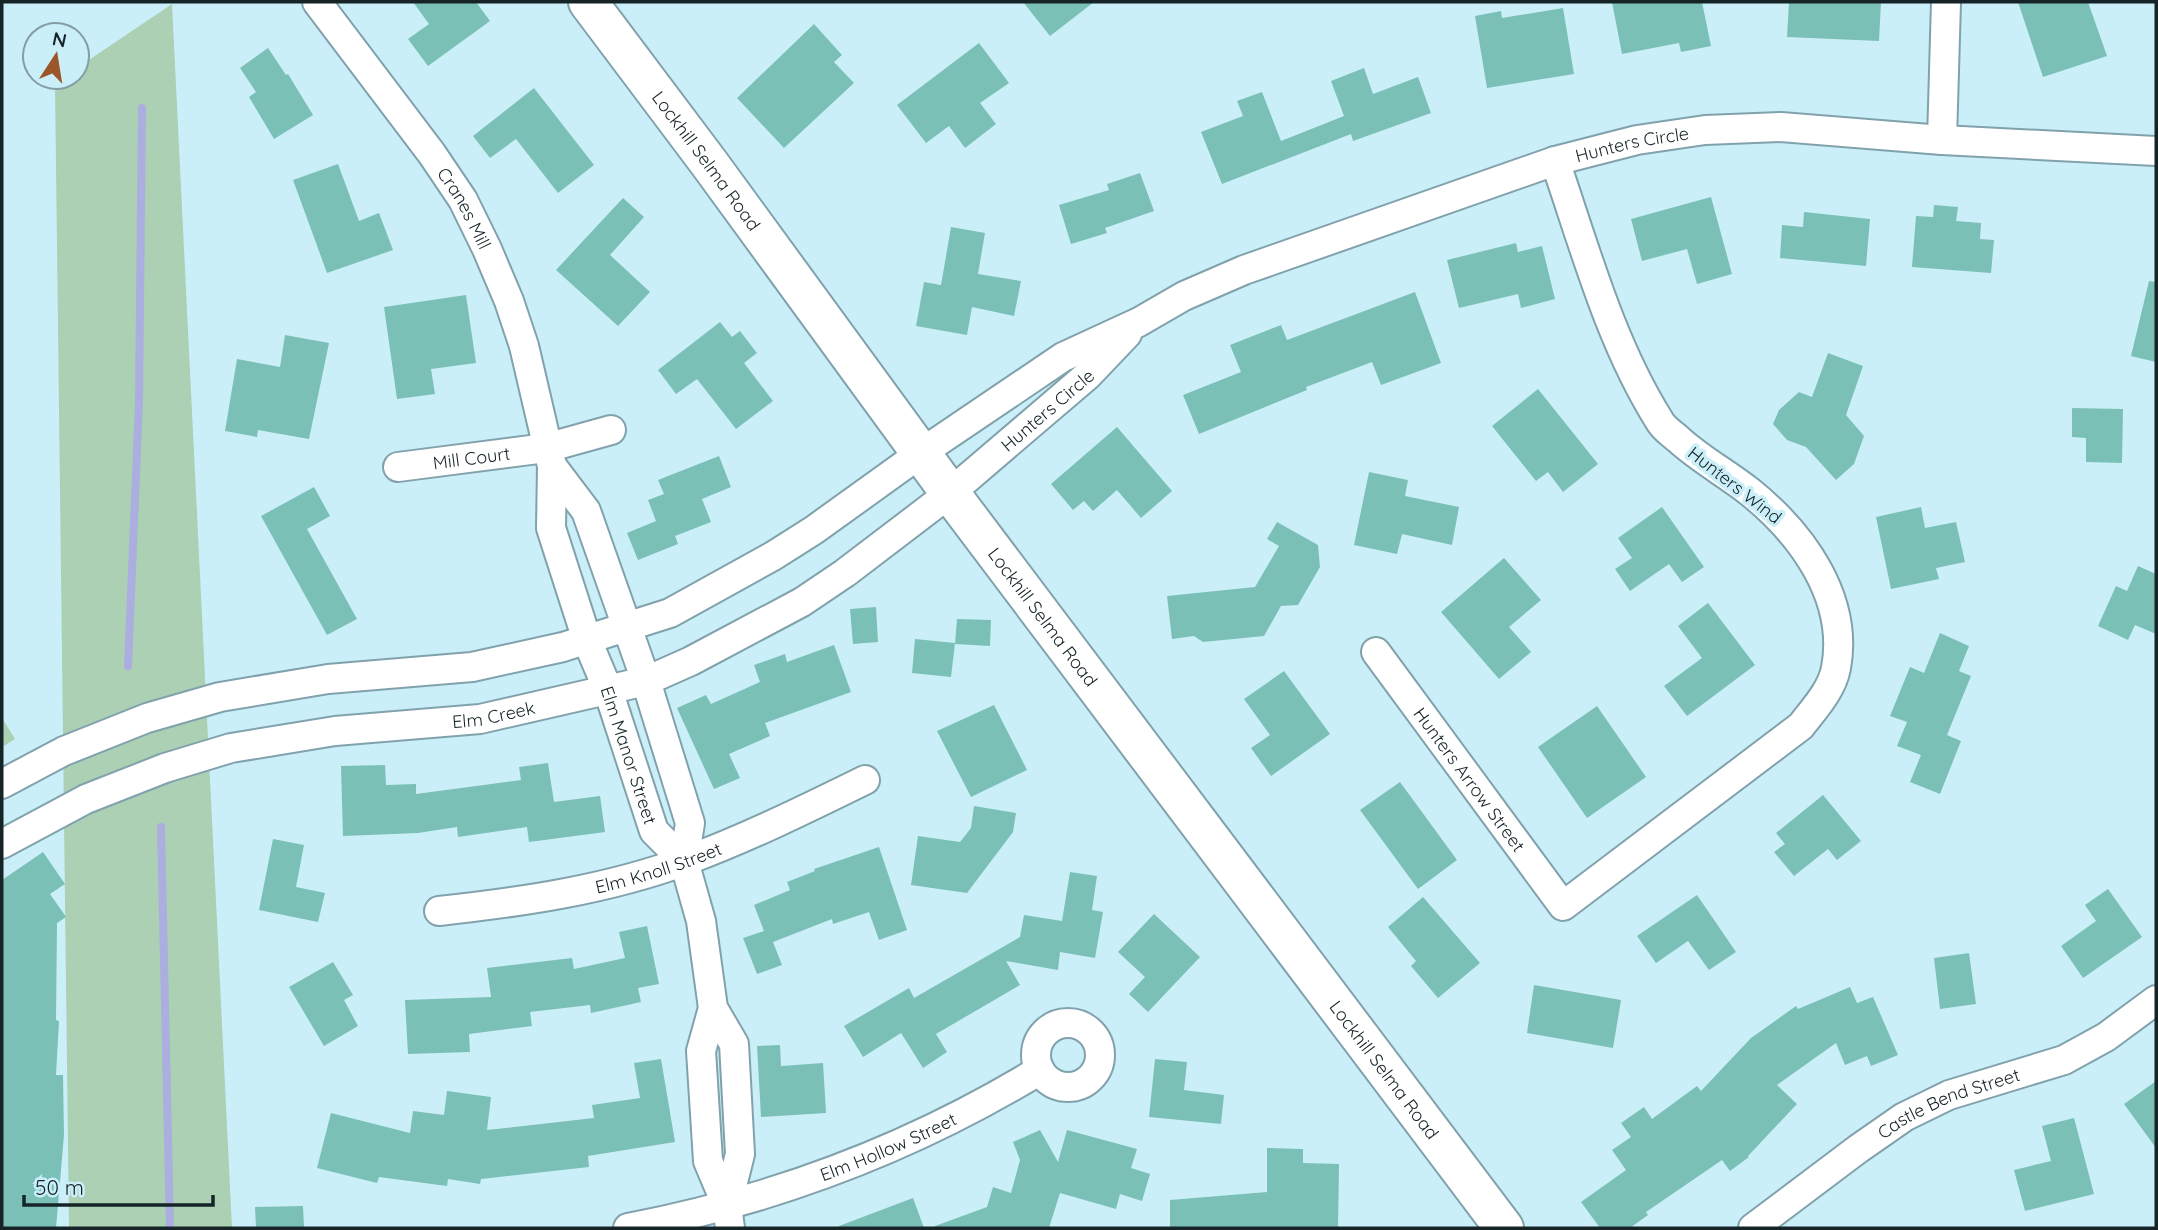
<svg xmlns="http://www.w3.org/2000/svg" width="2158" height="1230" viewBox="0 0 2158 1230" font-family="Quicksand,sans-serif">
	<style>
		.green { fill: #abd0b3 }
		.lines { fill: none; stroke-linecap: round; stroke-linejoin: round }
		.stream { stroke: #acaee0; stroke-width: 8 }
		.building { fill: #7bc0b6 }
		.street-casing { stroke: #81a2ac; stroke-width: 32 }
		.secondary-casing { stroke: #81a2ac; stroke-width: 42 }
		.street { stroke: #fff; stroke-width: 28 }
		.secondary { stroke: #fff; stroke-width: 38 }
		.labels { text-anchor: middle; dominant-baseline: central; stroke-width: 7; stroke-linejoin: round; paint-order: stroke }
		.street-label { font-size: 18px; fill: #162428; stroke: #cbeff9 }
	</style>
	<rect width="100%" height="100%" fill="#cbeff9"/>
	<g class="green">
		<polygon points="172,4 232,1228 69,1228 55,83 64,77 77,77 77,68"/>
		<polygon points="2,718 15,739 2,747"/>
	</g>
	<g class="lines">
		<g class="stream">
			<polyline points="128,666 139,402 142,108"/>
			<polyline points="161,827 170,1228"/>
		</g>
	</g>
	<g class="building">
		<polygon points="413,2 476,2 490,21 428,66 408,39 429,24"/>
		<polygon points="1023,2 1094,2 1050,36"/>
		<polygon points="1612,2 1702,2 1711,46 1681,52 1679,43 1622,54"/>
		<polygon points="1789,2 1881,2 1879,41 1787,37"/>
		<polygon points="2018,2 2088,2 2107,56 2043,77"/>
		<polygon points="1563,8 1574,74 1487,88 1475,16 1501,11 1502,18"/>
		<polygon points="814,24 842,55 834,62 854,83 784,148 737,98"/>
		<polygon points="979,43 1009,83 980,103 996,124 965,148 949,126 926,143 897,105"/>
		<polygon points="268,48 286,75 288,74 313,115 274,139 249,97 256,92 240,68"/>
		<polygon points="1364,68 1373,94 1418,77 1431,113 1353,141 1351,134 1222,184 1201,132 1243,116 1237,101 1262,92 1281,141 1344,116 1331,81"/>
		<polygon points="534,88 594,165 558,193 516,139 490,158 473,136"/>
		<polygon points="338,164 359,221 379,213 393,250 327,273 293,180"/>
		<polygon points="1140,173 1154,211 1105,228 1107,233 1071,244 1059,205 1109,190 1107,184"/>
		<polygon points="1711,197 1732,274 1697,284 1687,249 1642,261 1631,219"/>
		<polygon points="623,198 644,217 610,255 650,292 618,326 556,270"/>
		<polygon points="1934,205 1958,207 1956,221 1981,223 1980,239 1994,240 1991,273 1912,267 1916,216 1933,217"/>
		<polygon points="1804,212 1870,219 1866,266 1780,258 1782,225 1803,227"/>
		<polygon points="951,227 985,233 978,274 1021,281 1014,316 972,307 967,335 916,326 924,282 941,285"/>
		<polygon points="1516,243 1518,252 1542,246 1555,299 1521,308 1518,294 1459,308 1447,260"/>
		<polygon points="2149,281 2156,282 2156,362 2131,356"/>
		<polygon points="1415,292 1441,363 1381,385 1372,362 1306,387 1307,390 1199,434 1183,395 1241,372 1230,345 1281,325 1287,340"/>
		<polygon points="466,295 476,363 431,369 435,394 397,399 384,307"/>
		<polygon points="720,322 732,337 740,331 757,353 744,363 773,401 736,429 697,379 676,394 658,370"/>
		<polygon points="285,335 329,343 309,439 258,430 257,437 225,431 237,359 280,367"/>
		<polygon points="1828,353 1863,366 1846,415 1864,436 1854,464 1836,480 1806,447 1787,440 1773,424 1779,410 1799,392 1812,397"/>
		<polygon points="1538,389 1598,464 1563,492 1548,472 1536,481 1492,426"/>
		<polygon points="2072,408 2123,409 2122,463 2086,462 2086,438 2072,437"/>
		<polygon points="1117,427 1172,491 1141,518 1117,490 1093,511 1084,501 1073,510 1051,484"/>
		<polygon points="719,456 731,487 702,499 711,522 675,536 678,544 638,560 627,533 656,521 648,500 664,494 658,480"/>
		<polygon points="1369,472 1408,480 1405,496 1459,507 1452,545 1402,534 1397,554 1354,545"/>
		<polygon points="314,487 330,516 307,529 357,619 327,635 261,516"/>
		<polygon points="1662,507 1704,567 1682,582 1669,564 1630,591 1615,569 1632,558 1618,538"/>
		<polygon points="1921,507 1925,528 1956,522 1965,562 1936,568 1939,579 1891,589 1876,517"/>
		<polygon points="1277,522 1318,545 1320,567 1298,605 1281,606 1264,636 1203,642 1194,636 1172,639 1167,596 1255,587 1279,546 1267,539"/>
		<polygon points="1504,558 1541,600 1509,627 1531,652 1499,679 1441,612"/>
		<polygon points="2138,566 2156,574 2156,634 2135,625 2128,640 2098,626 2116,586 2127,591"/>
		<polygon points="1708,603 1755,665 1687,716 1664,686 1702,658 1678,626"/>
		<polygon points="876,607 878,642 853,644 850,609"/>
		<polygon points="957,619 991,620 990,646 955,644"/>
		<polygon points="1940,633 1969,646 1959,671 1971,676 1947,735 1961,741 1940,794 1910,782 1921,755 1897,746 1907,722 1890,716 1910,667 1924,673"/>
		<polygon points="915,639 955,643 951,677 912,673"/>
		<polygon points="834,645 851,692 765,723 770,736 729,754 740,778 714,789 677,708 706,695 711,704 760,682 754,665 785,654 787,662"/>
		<polygon points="1284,671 1330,734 1271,776 1251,748 1270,735 1244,699"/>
		<polygon points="994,705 1027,770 971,797 937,731"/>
		<polygon points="1597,706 1646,777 1587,818 1538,747"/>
		<polygon points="548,763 554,802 600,796 605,832 529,842 527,827 458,837 457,827 418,833 343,836 341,766 385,765 386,785 416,784 416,794 521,780 519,767"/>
		<polygon points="1400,782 1457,860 1418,889 1360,810"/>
		<polygon points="1823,795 1861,841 1837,860 1828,849 1794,876 1774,852 1785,844 1776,833"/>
		<polygon points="974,806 1016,813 1013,832 967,893 911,885 918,836 960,842 971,828"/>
		<polygon points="273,839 304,845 296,887 325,893 318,922 259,910"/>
		<polygon points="879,847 907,930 879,940 869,912 833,924 832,919 773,942 782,965 757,974 743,938 764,931 754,905 790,890 787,882 815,871 814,869"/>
		<polygon points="43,852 65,884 50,894 66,917 57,923 56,1020 59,1021 56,1075 63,1075 64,1135 56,1228 2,1228 2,880"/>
		<polygon points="1070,872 1097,876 1092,910 1103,912 1095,958 1060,952 1058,970 1006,961 1020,985 936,1034 947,1052 923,1068 901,1033 863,1057 844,1026 909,988 914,998 1020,937 1024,915 1062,921"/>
		<polygon points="2108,889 2142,937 2083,978 2061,946 2096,921 2085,905"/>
		<polygon points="1697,895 1736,952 1709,970 1688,941 1656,963 1637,936"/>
		<polygon points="1423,897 1480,963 1438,998 1411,966 1416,961 1388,927"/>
		<polygon points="1154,914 1200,957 1148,1012 1129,994 1145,977 1118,952"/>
		<polygon points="647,926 659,984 638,988 641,1002 591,1013 590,1005 530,1012 532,1026 469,1034 470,1052 408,1054 405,1000 491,997 487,968 572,958 574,969 625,958 619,932"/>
		<polygon points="1969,953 1976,1004 1940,1009 1934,958"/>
		<polygon points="333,962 353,995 344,1000 358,1026 324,1046 289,987"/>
		<polygon points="1534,985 1621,1000 1613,1048 1527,1033"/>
		<polygon points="1850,987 1857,1003 1873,997 1898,1055 1871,1066 1867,1056 1845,1065 1836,1043 1777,1085 1797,1104 1748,1156 1749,1157 1730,1171 1722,1160 1646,1212 1648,1215 1630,1228 1600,1228 1581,1202 1626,1170 1612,1150 1631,1137 1621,1123 1644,1107 1652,1119 1697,1086 1701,1091 1751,1038 1796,1006 1798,1009"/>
		<polygon points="780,1045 781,1066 823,1063 826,1113 761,1117 757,1046"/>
		<polygon points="661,1059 675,1142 588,1156 589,1167 481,1179 480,1184 448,1179 447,1186 379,1177 377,1183 317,1168 331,1113 410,1133 413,1111 444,1115 447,1091 491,1097 487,1130 594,1118 592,1105 640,1098 634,1063"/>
		<polygon points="1155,1059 1187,1062 1184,1090 1224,1095 1221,1124 1149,1117"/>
		<polygon points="2156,1081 2156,1148 2124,1104"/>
		<polygon points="2074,1118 2094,1194 2025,1211 2014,1170 2051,1161 2042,1126"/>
		<polygon points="1040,1130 1058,1162 1067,1130 1137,1149 1131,1168 1150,1174 1142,1201 1120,1194 1116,1209 1060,1193 1049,1228 935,1228 935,1226 987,1207 993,1187 1011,1193 1020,1160 1013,1142"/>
		<polygon points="1267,1148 1303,1149 1303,1163 1339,1164 1338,1228 1170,1228 1170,1200 1267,1192"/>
		<polygon points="913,1198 924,1228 839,1228 839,1226"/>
		<polygon points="303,1206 304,1228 256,1228 255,1207"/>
	</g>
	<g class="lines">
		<g class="street-casing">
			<g id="street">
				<path id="s1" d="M317 2 432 154 463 200 487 249 509 301 524 346 552 466 551 528 587 640 608 690 654 831 684 861"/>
				<polyline points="1942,140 1946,2"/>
				<polyline points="552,466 586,511 646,681 690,823 684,861 701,921 713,1008 734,1044 740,1154 727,1206"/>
				<path id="s2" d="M398 467 546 448 611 430"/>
				<path id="s3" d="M1376 652 1563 906 1801 726C1814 709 1832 690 1836 668 1849 598 1802 534 1750 492 1726 473 1701 460 1678 439 1671 433 1663 428 1659 420 1610 342 1585 248 1555 161"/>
				<path id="s4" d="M2 784 64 751 147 718 220 697 328 679 472 667 563 647 670 613 773 556 814 530 921 453 1063 357 1139 322 1184 296 1244 270 1555 161 1637 140 1705 130 1781 127 1942 140 2156 151"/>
				<path id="s5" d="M2 844 86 799 165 768 231 748 335 731 480 719 646 681 691 661 802 602 845 573 950 493 1088 375 1127 334"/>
				<path id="s6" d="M439 911C522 902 605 890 685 861 747 838 806 809 865 780"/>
				<polyline points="713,1008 701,1051 708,1161 727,1206 730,1228"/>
				<circle cx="1068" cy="1055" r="32"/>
				<path id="s7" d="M628 1228C773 1200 914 1147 1040 1070"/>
				<path id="s8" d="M1753 1228 1858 1149 1904 1117 1949 1095 2064 1060 2106 1037 2156 1000"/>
			</g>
		</g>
		<g class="secondary-casing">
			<g id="secondary">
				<path id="s9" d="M588 2 709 163 950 493 1504 1228"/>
			</g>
		</g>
		<use href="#street" class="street"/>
		<use href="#secondary" class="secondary"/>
	</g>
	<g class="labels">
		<g class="street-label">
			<text stroke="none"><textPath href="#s4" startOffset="1774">Hunters Circle</textPath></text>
			<text stroke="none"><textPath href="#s9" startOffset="198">Lockhill Selma Road</textPath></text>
			<text stroke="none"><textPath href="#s1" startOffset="254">Cranes Mill</textPath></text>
			<text stroke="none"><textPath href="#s5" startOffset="1157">Hunters Circle</textPath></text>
			<text stroke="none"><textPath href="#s2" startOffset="74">Mill Court</textPath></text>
			<text transform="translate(1735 485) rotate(38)">Hunters Wind</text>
			<text stroke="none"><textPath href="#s9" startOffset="765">Lockhill Selma Road</textPath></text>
			<text stroke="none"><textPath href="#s5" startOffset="514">Elm Creek</textPath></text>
			<text stroke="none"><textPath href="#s1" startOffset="830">Elm Manor Street</textPath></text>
			<text stroke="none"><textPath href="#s3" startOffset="158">Hunters Arrow Street</textPath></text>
			<text stroke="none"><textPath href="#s6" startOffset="224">Elm Knoll Street</textPath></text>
			<text stroke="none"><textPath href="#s9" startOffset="1332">Lockhill Selma Road</textPath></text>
			<text stroke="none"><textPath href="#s8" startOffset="234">Castle Bend Street</textPath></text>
			<text stroke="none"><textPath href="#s7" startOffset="273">Elm Hollow Street</textPath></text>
		</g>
	</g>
	<rect width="2158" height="1230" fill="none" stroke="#162428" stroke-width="7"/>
	<g transform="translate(56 56) rotate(12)"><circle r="33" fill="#cbeff9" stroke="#839ea5" stroke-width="2"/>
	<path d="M0-5L12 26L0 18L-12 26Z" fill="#9b5729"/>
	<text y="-10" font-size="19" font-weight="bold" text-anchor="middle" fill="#162428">N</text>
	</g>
	<path d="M24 1195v10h189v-10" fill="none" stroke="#162428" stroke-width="3.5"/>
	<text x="35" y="1195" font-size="21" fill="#162428" stroke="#cbeff9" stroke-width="5" paint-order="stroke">50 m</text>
</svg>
